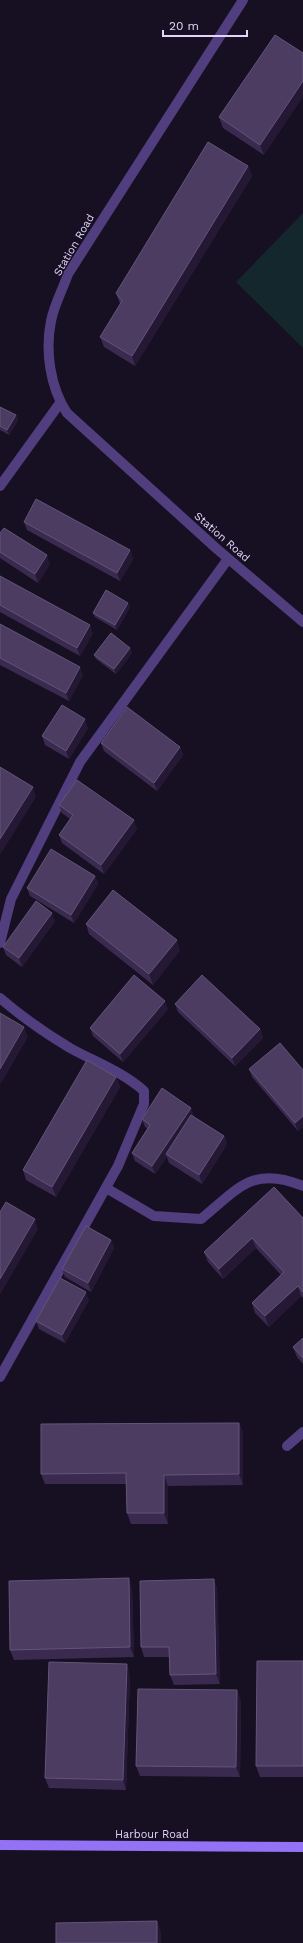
<svg xmlns="http://www.w3.org/2000/svg" width="303" height="1943" viewBox="0 0 303 1943" font-family="'Work Sans',sans-serif">
	<style>
		.green { fill: #13272c }
		.lines { fill: none; stroke-linecap: round; stroke-linejoin: round }
		.lane { stroke: #503e7e; stroke-width: 10 }
		.street { stroke: #503e7e; stroke-width: 10 }
		.secondary { stroke: #9472f5; stroke-width: 10 }
		.wall { fill: #3a2a4f }
		.shaded-wall { fill: #241835 }
		.building { fill: #4c3c62; stroke: #63547a }
		.labels { text-anchor: middle; dominant-baseline: central; stroke-width: 3; stroke-linejoin: round; paint-order: stroke }
		.street-label { font-size: 11px; fill: #e2d4fc; stroke: #171022 }
	</style>
	<rect width="100%" height="100%" fill="#171022"/>
	<polygon class="green" points="303,213 303,348 236,282"/>
	<g class="lines">
		<g class="lane">
			<polyline points="0,943 11,899 80,762 228,559"/>
			<path d="M0 998C22 1017 45 1033 70 1048 95 1062 123 1072 144 1091V1104L118 1166 0 1377"/>
			<path d="M106 1188 154 1216 201 1219C238 1189 252 1165 303 1186"/>
			<polyline points="287,1446 303,1432"/>
		</g>
		<g class="street">
			<path d="M243 0 68 274C63 289 54 305 51 321 45 351 50 387 67 413L217 549 303 622"/>
			<polyline points="0,486 60,403"/>
		</g>
		<polyline class="secondary" points="0,1845 303,1847"/>
	</g>
	<g class="wall">
		<polygon points="275,35 264,155 223,128 219,117"/>
		<polygon points="248,166 252,176 135,366 104,347 100,337 120,304 116,293"/>
		<polygon points="0,407 16,415 18,420 9,435 0,430"/>
		<polygon points="24,522 130,550 133,559 120,581 27,530"/>
		<polygon points="0,533 50,564 38,583 0,558"/>
		<polygon points="0,576 93,633 80,656 0,612"/>
		<polygon points="130,607 117,630 95,617 93,613"/>
		<polygon points="0,624 83,675 69,701 0,665"/>
		<polygon points="132,653 116,674 96,659 94,655"/>
		<polygon points="88,728 69,759 45,745 42,736"/>
		<polygon points="101,743 180,747 183,755 157,791 104,751"/>
		<polygon points="59,805 137,829 104,874 62,843 59,835 70,819 62,813"/>
		<polygon points="95,876 98,884 74,923 30,896 27,888"/>
		<polygon points="55,921 22,967 6,955 3,947"/>
		<polygon points="86,924 180,950 153,985 89,934"/>
		<polygon points="175,1004 260,1029 263,1038 235,1066 178,1012"/>
		<polygon points="168,1009 123,1062 93,1036 90,1028"/>
		<polygon points="249,1069 303,1070 303,1127 298,1131 252,1077"/>
		<polygon points="116,1077 120,1087 56,1197 26,1180 23,1170"/>
		<polygon points="194,1116 193,1117 224,1136 227,1144 202,1184 169,1163 167,1157 155,1174 135,1161 132,1153 148,1129 145,1127 142,1119"/>
		<polygon points="303,1218 303,1298 301,1296 269,1327 255,1313 252,1303 281,1275 256,1248 223,1279 208,1262 204,1252"/>
		<polygon points="111,1240 114,1248 91,1292 65,1277 62,1269"/>
		<polygon points="89,1300 65,1343 39,1329 36,1321"/>
		<polygon points="303,1338 303,1364 297,1357 293,1347"/>
		<polygon points="239,1423 243,1433 243,1485 168,1486 168,1524 131,1524 127,1513 126,1484 45,1484 41,1474"/>
		<polygon points="214,1579 217,1589 220,1684 174,1685 170,1675 169,1657 144,1657 141,1647"/>
		<polygon points="132,1588 134,1657 14,1660 10,1650"/>
		<polygon points="303,1661 303,1777 260,1777 256,1766"/>
		<polygon points="130,1675 126,1790 49,1788 45,1778"/>
		<polygon points="241,1701 240,1777 140,1776 136,1766"/>
	</g>
	<g class="shaded-wall">
		<polygon points="303,81 303,97 264,155 260,145"/>
		<polygon points="248,166 252,176 135,366 132,356"/>
		<polygon points="16,415 18,420 9,435 7,430"/>
		<polygon points="130,550 133,559 120,581 117,573"/>
		<polygon points="47,555 50,564 38,583 35,574"/>
		<polygon points="128,603 130,607 117,630 115,625"/>
		<polygon points="90,625 93,633 80,656 77,648"/>
		<polygon points="130,648 132,653 116,674 114,669"/>
		<polygon points="80,667 83,675 69,701 66,693"/>
		<polygon points="85,719 88,728 69,759 66,751"/>
		<polygon points="180,747 183,755 157,791 154,783"/>
		<polygon points="33,787 36,797 0,855 0,839"/>
		<polygon points="134,820 137,829 104,874 101,865"/>
		<polygon points="95,876 98,884 74,923 71,915"/>
		<polygon points="52,913 55,921 22,967 19,958"/>
		<polygon points="177,940 180,950 153,985 149,974"/>
		<polygon points="165,1001 168,1009 123,1062 120,1054"/>
		<polygon points="24,1027 28,1037 0,1085 0,1069"/>
		<polygon points="260,1029 263,1038 235,1066 232,1058"/>
		<polygon points="116,1077 120,1087 56,1197 52,1187"/>
		<polygon points="191,1108 194,1116 168,1155 166,1154 167,1157 155,1174 152,1166"/>
		<polygon points="303,1116 303,1127 298,1131 295,1123"/>
		<polygon points="224,1136 227,1144 202,1184 199,1175"/>
		<polygon points="35,1219 38,1229 0,1295 0,1279"/>
		<polygon points="252,1238 256,1248 223,1279 219,1269"/>
		<polygon points="111,1240 114,1248 91,1292 88,1283"/>
		<polygon points="298,1286 301,1296 269,1327 265,1316"/>
		<polygon points="86,1292 89,1300 65,1343 62,1335"/>
		<polygon points="239,1423 243,1433 243,1485 239,1474"/>
		<polygon points="164,1475 168,1486 168,1524 164,1513"/>
		<polygon points="129,1578 132,1588 134,1657 130,1647"/>
		<polygon points="214,1579 217,1589 220,1684 216,1674"/>
		<polygon points="127,1664 130,1675 126,1790 123,1780"/>
		<polygon points="237,1690 241,1701 240,1777 236,1767"/>
		<polygon points="157,1921 161,1932 161,1943 157,1943"/>
	</g>
	<g class="building">
		<polygon points="275,35 303,53 303,81 260,145 219,117"/>
		<polygon points="208,142 248,166 132,356 100,337 122,301 116,293"/>
		<polygon points="0,407 16,415 7,430 0,426"/>
		<polygon points="36,499 130,550 117,573 24,522"/>
		<polygon points="4,528 47,555 35,574 0,552 0,533"/>
		<polygon points="0,576 90,625 77,648 0,605"/>
		<polygon points="106,590 128,603 115,625 93,613"/>
		<polygon points="0,624 80,667 66,693 0,658"/>
		<polygon points="111,633 130,648 114,669 94,655"/>
		<polygon points="62,705 85,719 66,751 42,736"/>
		<polygon points="127,707 180,747 154,783 101,743"/>
		<polygon points="0,767 33,787 0,839"/>
		<polygon points="77,780 134,820 101,865 59,835 73,815 59,805"/>
		<polygon points="51,849 95,876 71,915 27,888"/>
		<polygon points="113,890 177,940 149,974 86,924"/>
		<polygon points="36,901 52,913 19,958 3,947"/>
		<polygon points="134,975 165,1001 120,1054 90,1028"/>
		<polygon points="202,975 260,1029 232,1058 175,1004"/>
		<polygon points="0,1013 24,1027 0,1069"/>
		<polygon points="280,1043 303,1070 303,1116 295,1123 249,1069"/>
		<polygon points="87,1060 116,1077 52,1187 23,1170"/>
		<polygon points="162,1088 191,1108 152,1166 132,1153 150,1125 142,1119"/>
		<polygon points="191,1115 224,1136 199,1175 166,1154"/>
		<polygon points="274,1187 303,1218 303,1292 298,1286 265,1316 252,1303 284,1272 252,1238 219,1269 204,1252"/>
		<polygon points="6,1202 35,1219 0,1279 0,1212"/>
		<polygon points="86,1226 111,1240 88,1283 62,1269"/>
		<polygon points="60,1278 86,1292 62,1335 36,1321"/>
		<polygon points="303,1338 303,1358 293,1347"/>
		<polygon points="239,1423 239,1474 164,1475 164,1513 127,1513 126,1473 41,1474 41,1424"/>
		<polygon points="129,1578 130,1647 10,1650 9,1581"/>
		<polygon points="214,1579 216,1674 170,1675 169,1647 141,1647 140,1581"/>
		<polygon points="257,1661 303,1661 303,1766 256,1766"/>
		<polygon points="49,1662 127,1664 123,1780 45,1778"/>
		<polygon points="138,1689 237,1690 236,1767 136,1766"/>
		<polygon points="157,1921 157,1943 56,1943 56,1923"/>
	</g>
	<g class="labels">
		<g class="street-label">
			<text transform="translate(74 245) rotate(-60)">Station Road</text>
			<text transform="translate(222 537) rotate(41)">Station Road</text>
			<text x="152" y="1834">Harbour Road</text>
		</g>
	</g>
	<path d="M163 30v6h84v-6" fill="none" stroke="#e2d4fc" stroke-width="2"/>
	<text x="169" y="30" font-size="12" fill="#e2d4fc" stroke="#171022" stroke-width="3" paint-order="stroke">20 m</text>
</svg>
